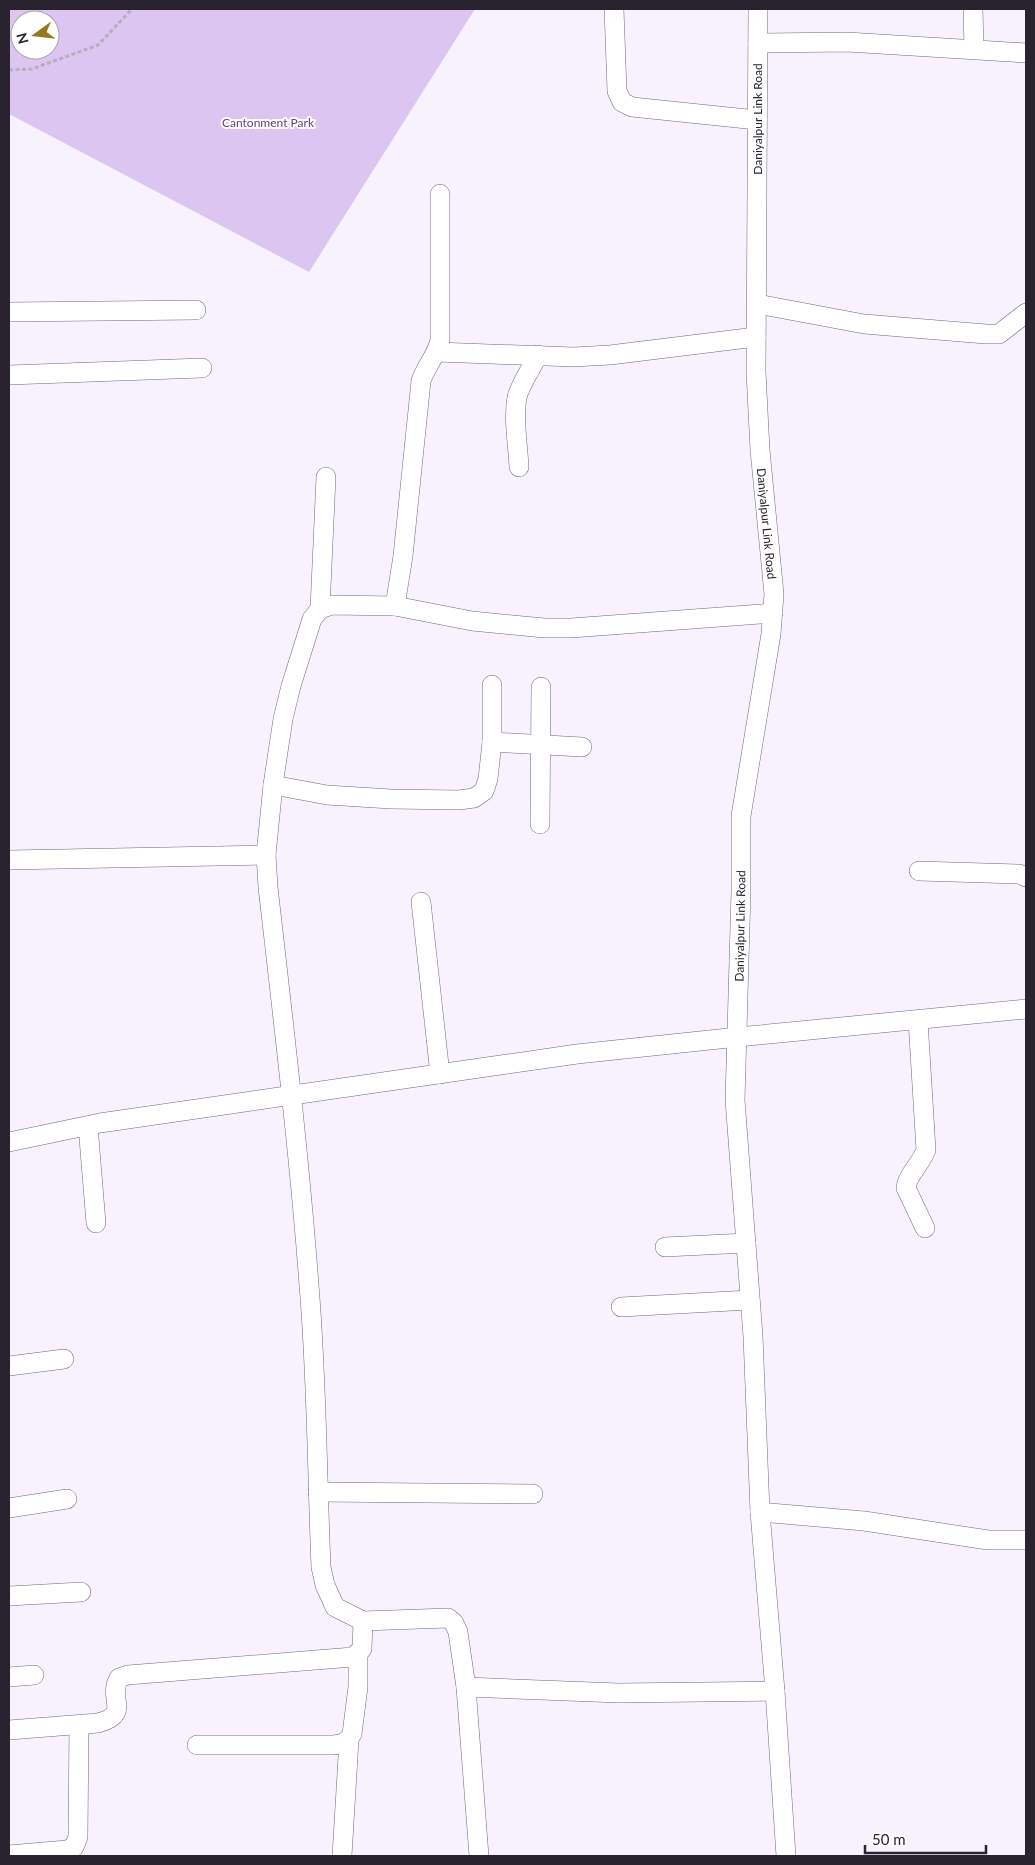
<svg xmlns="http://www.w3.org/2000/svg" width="1035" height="1865" viewBox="0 0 1035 1865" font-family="Lato,sans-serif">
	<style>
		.green { fill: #dcc5f1; fill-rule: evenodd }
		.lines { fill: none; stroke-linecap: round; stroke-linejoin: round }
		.minor-casing { stroke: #72657e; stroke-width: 20 }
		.path { stroke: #b5afbb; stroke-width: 3; stroke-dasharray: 4 2.5; stroke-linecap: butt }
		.minor { stroke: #fff; stroke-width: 19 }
		.labels { text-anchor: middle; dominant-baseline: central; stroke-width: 4; stroke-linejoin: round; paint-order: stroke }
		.street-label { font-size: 12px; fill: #28232e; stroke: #fff }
		.park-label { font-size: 12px; fill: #654082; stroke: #fff }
	</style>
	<rect width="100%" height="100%" fill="#f8f2fe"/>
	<path class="green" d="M9 9H475L309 272 9 114ZM20 20H50V50H20Z"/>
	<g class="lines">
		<g class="minor-casing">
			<g id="minor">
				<polyline points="614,9 617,91 622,102 632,107 757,120"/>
				<path id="s1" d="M758 9 756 372 760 450 774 594 771 634 741 816V891L735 1100 753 1336 760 1512 775 1691 786 1856"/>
				<polyline points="973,9 974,49"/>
				<polyline points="758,43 847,42 1026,53"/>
				<polyline points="757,304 864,324 986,334 999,334 1026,313"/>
				<polyline points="9,312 196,310"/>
				<polyline points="437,352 573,357 610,355 756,337"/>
				<polyline points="9,375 202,368"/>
				<path d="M519 467C518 445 513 419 517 397 521 383 531 369 538 355"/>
				<path d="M395 606 403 556 421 381C426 366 437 355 440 340V194"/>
				<polyline points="320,609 326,477"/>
				<polyline points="492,742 582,747"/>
				<polyline points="273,785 327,795 391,799 459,800 474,798 484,791 488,779 492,742 492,685"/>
				<polyline points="540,824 541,687"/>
				<polyline points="9,860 266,855"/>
				<polyline points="919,871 1019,874 1026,877"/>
				<polyline points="421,902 440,1074"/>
				<path d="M918 1020 926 1150C921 1164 907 1175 906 1188L925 1228"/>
				<polyline points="88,1126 96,1223"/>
				<polyline points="9,1142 100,1123 577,1054 738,1037 1026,1009"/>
				<polyline points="665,1247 746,1243"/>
				<polyline points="621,1307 750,1300"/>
				<polyline points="9,1366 64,1359"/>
				<polyline points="318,1492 533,1494"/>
				<polyline points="9,1508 67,1499"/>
				<polyline points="760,1512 864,1521 988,1540 1026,1540"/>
				<polyline points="9,1596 81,1592"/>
				<polyline points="9,1677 34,1675"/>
				<polyline points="466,1687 619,1693 775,1691"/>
				<path d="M9 1730 98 1723C132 1714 107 1699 119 1678L128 1675 353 1657 362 1649 363 1621"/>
				<path d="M197 1745H333C342 1744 347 1743 352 1734L358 1687V1654"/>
				<polyline points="9,1855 67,1850 74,1847 78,1837 79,1725"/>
				<polyline points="342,1856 349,1740"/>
				<path d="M479 1856 466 1687 458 1632 454 1623 448 1618 363 1621 335 1607 325 1585 321 1567C317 1473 317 1379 309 1285 299 1152 283 1019 268 887L266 855 273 785 283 719 291 686 312 619 320 609 332 605 395 606 472 621 544 628H571L773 613"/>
			</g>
		</g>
		<polyline class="path" points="9,70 32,69 98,45 132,9"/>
		<use href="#minor" class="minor"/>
	</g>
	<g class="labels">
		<g class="street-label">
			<text transform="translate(757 119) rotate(-90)">Daniyalpur Link Road</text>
			<text stroke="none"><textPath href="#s1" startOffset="515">Daniyalpur Link Road</textPath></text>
			<text transform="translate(740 926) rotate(-89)">Daniyalpur Link Road</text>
		</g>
		<g class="park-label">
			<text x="268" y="122">Cantonment Park</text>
		</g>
	</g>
	<rect width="1035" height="1865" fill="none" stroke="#28232e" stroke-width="20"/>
	<g transform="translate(35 35) rotate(255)"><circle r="24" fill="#ffffff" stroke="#a9a7ab"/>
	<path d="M0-4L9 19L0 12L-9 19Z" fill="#967820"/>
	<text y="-8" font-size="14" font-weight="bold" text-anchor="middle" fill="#28232e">N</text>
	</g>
	<path d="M865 1845v8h121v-8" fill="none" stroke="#28232e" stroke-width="2.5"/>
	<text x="872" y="1845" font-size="15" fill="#28232e" stroke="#ffffff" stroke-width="4" paint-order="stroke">50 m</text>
</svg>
